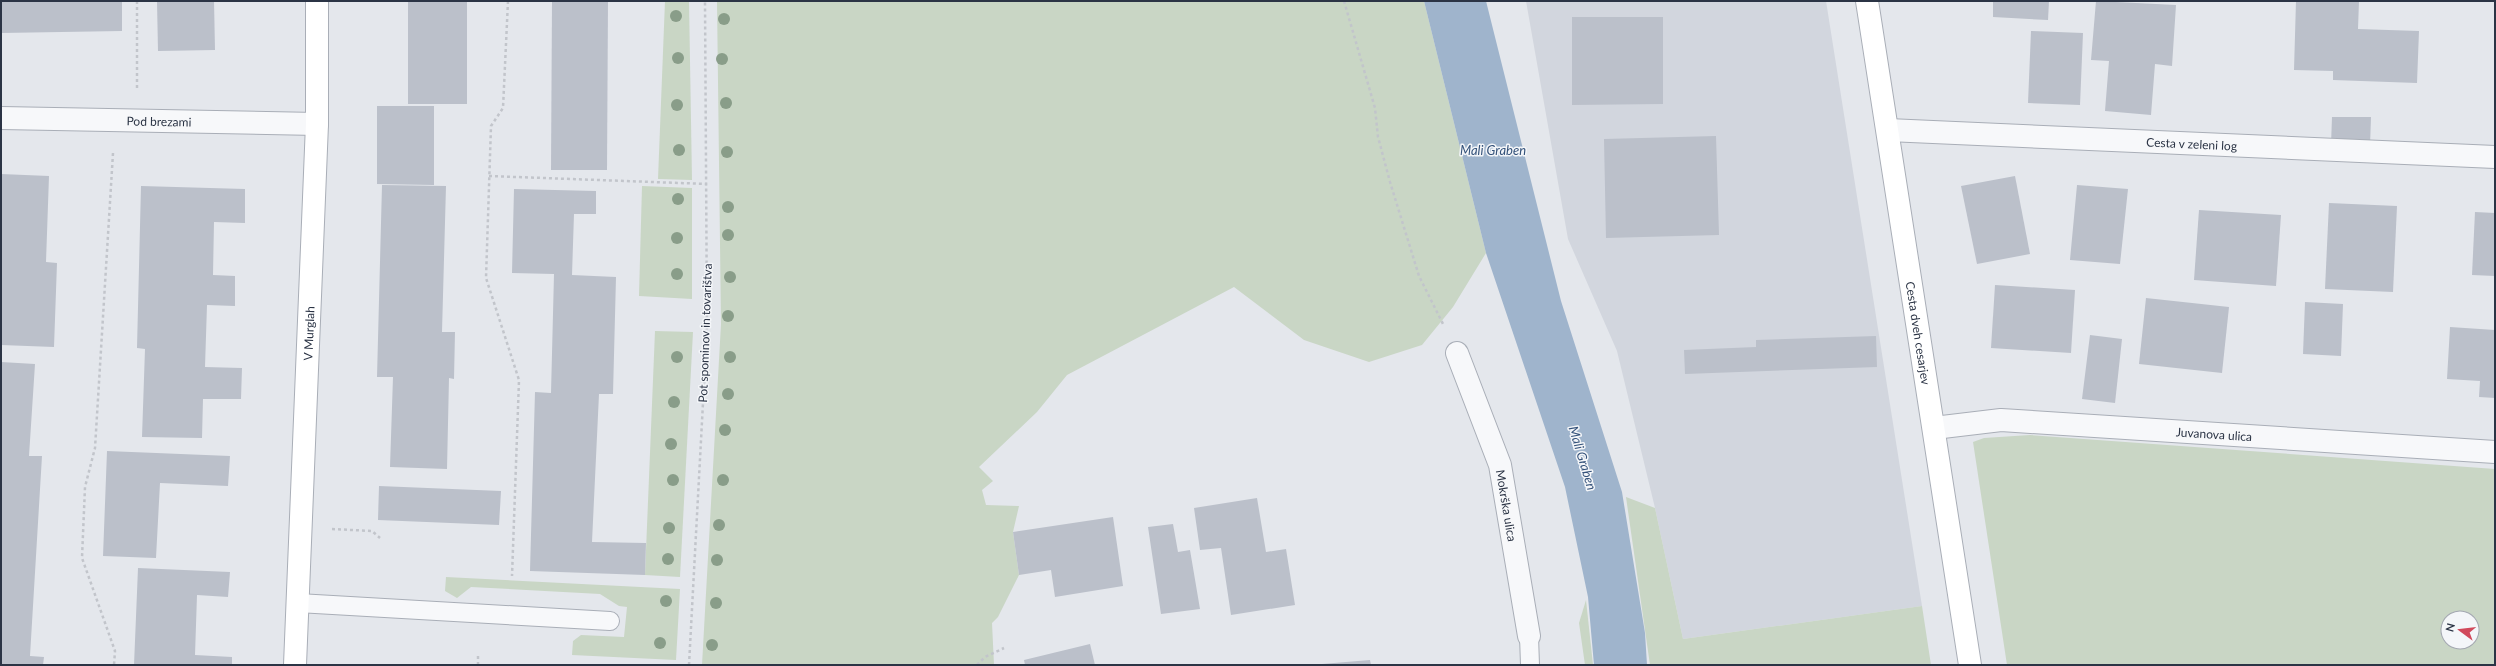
<svg xmlns="http://www.w3.org/2000/svg" width="2496" height="666" viewBox="0 0 2496 666" font-family="Lato,sans-serif">
	<style>
		.built { fill: #d2d6de }
		.green { fill: #c9d6c5; fill-rule: evenodd }
		.water { fill: #9fb4cc }
		.building { fill: #bbc0ca }
		.lines { fill: none; stroke-linecap: round; stroke-linejoin: round }
		.lane-casing { stroke: #a9aeb7; stroke-width: 20 }
		.street-casing { stroke: #a9aeb7; stroke-width: 24 }
		.secondary-casing { stroke: #a9aeb7; stroke-width: 24 }
		.path { stroke: #c2c5cb; stroke-width: 2.5; stroke-dasharray: 3 3; stroke-linecap: butt }
		.lane { stroke: #f7f8fa; stroke-width: 18 }
		.street { stroke: #f7f8fa; stroke-width: 22 }
		.secondary { stroke: #fff; stroke-width: 22 }
		.tree { fill: #899d89 }
		.labels { text-anchor: middle; dominant-baseline: central; stroke-width: 3; stroke-linejoin: round; paint-order: stroke }
		.street-label { font-size: 12px; fill: #2b3445; stroke: #f4f6f9 }
		.water-label { font-size: 13px; font-style: italic; fill: #34527a; stroke: #f4f6f9 }
	</style>
	<rect width="100%" height="100%" fill="#e4e7ec"/>
	<polygon class="built" points="1526,1 1826,1 1922,606 1683,639 1655,508 1617,351 1568,239"/>
	<g class="green">
		<polygon points="665,1 689,1 692,180 658,179"/>
		<polygon points="717,1 1424,1 1486,253 1453,307 1422,345 1369,362 1304,340 1234,287 1067,375 1037,412 979,467 993,481 982,490 986,505 1019,506 1013,532 1019,575 998,617 992,623 994,665 702,665 721,324"/>
		<polygon points="642,186 692,188 692,299 639,296"/>
		<polygon points="655,331 693,332 680,577 645,575"/>
		<path d="M2030 435 2495 469V665H2007L1973 442 1984 438ZM2448 618H2472V642H2448Z"/>
		<polygon points="1626,497 1655,508 1683,639 1922,606 1931,665 1650,665"/>
		<polygon points="446,577 680,589 676,660 572,655 573,641 581,635 624,637 627,607 619,606 600,594 471,587 457,598 445,591"/>
		<polygon points="1586,600 1593,665 1585,665 1579,623"/>
	</g>
	<polygon class="water" points="1424,1 1486,1 1561,301 1622,492 1645,633 1647,665 1594,665 1588,597 1565,487 1486,253"/>
	<g class="building">
		<polygon points="1,1 122,1 122,31 1,33"/>
		<polygon points="157,1 214,1 215,50 158,51"/>
		<rect x="408" y="1" width="59" height="103"/>
		<polygon points="552,1 608,1 607,170 551,170"/>
		<polygon points="1993,1 2049,1 2048,20 1993,17"/>
		<polygon points="2096,1 2176,5 2172,66 2155,64 2151,115 2105,111 2109,61 2091,60"/>
		<polygon points="2296,1 2359,1 2358,29 2419,31 2417,83 2333,80 2333,71 2294,70"/>
		<polygon points="1572,17 1663,17 1663,104 1572,105"/>
		<polygon points="2031,31 2083,33 2080,105 2028,103"/>
		<polygon points="377,106 434,106 434,185 377,184"/>
		<polygon points="2332,117 2371,117 2370,146 2331,145"/>
		<polygon points="1716,136 1719,235 1606,238 1604,139"/>
		<polygon points="1,174 49,176 46,262 57,263 54,347 1,345"/>
		<polygon points="2015,176 2030,254 1977,264 1961,186"/>
		<polygon points="382,185 446,186 442,332 455,332 454,379 449,378 447,469 390,467 393,377 377,377"/>
		<polygon points="2077,185 2128,189 2120,264 2070,260"/>
		<polygon points="141,186 245,189 245,223 214,222 213,275 235,276 235,306 207,305 205,367 242,368 241,399 203,399 202,438 142,437 145,349 137,348"/>
		<polygon points="514,189 596,191 596,214 574,214 572,275 616,277 613,394 599,394 592,542 646,543 645,575 530,571 535,392 551,393 554,274 512,273"/>
		<polygon points="2329,203 2397,206 2393,292 2325,289"/>
		<polygon points="2199,210 2281,215 2276,286 2194,280"/>
		<polygon points="2475,212 2495,213 2495,276 2472,275"/>
		<polygon points="1995,285 2075,290 2071,353 1991,348"/>
		<polygon points="2146,298 2229,307 2222,373 2139,364"/>
		<polygon points="2305,302 2343,304 2341,356 2303,354"/>
		<polygon points="2450,327 2495,330 2495,398 2479,397 2480,381 2447,379"/>
		<polygon points="2090,335 2122,339 2115,403 2082,399"/>
		<polygon points="1876,336 1877,367 1685,374 1684,350 1756,347 1756,340"/>
		<polygon points="1,362 35,364 29,456 42,456 30,656 44,657 43,665 1,665"/>
		<polygon points="107,451 230,456 228,486 160,483 156,558 103,556"/>
		<polygon points="379,486 501,491 499,525 378,520"/>
		<polygon points="1257,498 1266,552 1286,549 1295,605 1231,615 1221,548 1200,550 1194,508"/>
		<polygon points="1113,517 1123,586 1055,597 1051,570 1019,575 1013,532"/>
		<polygon points="1173,524 1178,552 1190,550 1200,609 1161,614 1148,527"/>
		<polygon points="138,568 230,572 228,597 197,595 195,655 232,657 232,665 134,665"/>
		<polygon points="1090,644 1095,665 1025,665 1024,660"/>
		<polygon points="1370,660 1371,665 1322,665 1322,664"/>
	</g>
	<g class="lines">
		<g class="lane-casing">
			<g id="lane">
				<polyline points="298,603 610,621"/>
				<polyline points="1529,636 1530,665"/>
			</g>
		</g>
		<g class="street-casing">
			<g id="street">
				<path id="s1" d="M1 118 317 124"/>
				<path id="s2" d="M1888 130 2495 157"/>
				<path id="s3" d="M1457 353 1500 465 1529 636"/>
				<path id="s4" d="M1934 428 2001 420 2495 452"/>
			</g>
		</g>
		<g class="secondary-casing">
			<g id="secondary">
				<path id="s5" d="M1867 1 1970 665"/>
				<path id="s6" d="M295 665 317 124V1"/>
			</g>
		</g>
		<g class="path">
			<polyline points="137,1 137,88"/>
			<polyline points="508,1 503,108 491,126 486,278 519,380 512,576"/>
			<polyline points="1344,1 1375,108 1378,137 1390,182 1419,276 1443,324"/>
			<polyline points="113,153 95,448 85,487 82,558 115,651 114,665"/>
			<polyline points="489,176 707,184"/>
			<polyline points="332,529 372,531 380,538"/>
			<polyline points="478,665 478,655"/>
			<polyline points="689,665 707,328 705,1"/>
			<polyline points="977,665 985,657 1004,648"/>
		</g>
		<use href="#lane" class="lane"/>
		<use href="#street" class="street"/>
		<use href="#secondary" class="secondary"/>
	</g>
	<g class="tree">
		<circle cx="676" cy="16" r="6"/>
		<circle cx="724" cy="19" r="6"/>
		<circle cx="678" cy="58" r="6"/>
		<circle cx="722" cy="59" r="6"/>
		<circle cx="726" cy="103" r="6"/>
		<circle cx="677" cy="105" r="6"/>
		<circle cx="679" cy="150" r="6"/>
		<circle cx="727" cy="152" r="6"/>
		<circle cx="678" cy="199" r="6"/>
		<circle cx="728" cy="207" r="6"/>
		<circle cx="728" cy="235" r="6"/>
		<circle cx="677" cy="238" r="6"/>
		<circle cx="677" cy="274" r="6"/>
		<circle cx="730" cy="277" r="6"/>
		<circle cx="728" cy="316" r="6"/>
		<circle cx="677" cy="357" r="6"/>
		<circle cx="730" cy="357" r="6"/>
		<circle cx="728" cy="394" r="6"/>
		<circle cx="674" cy="402" r="6"/>
		<circle cx="725" cy="430" r="6"/>
		<circle cx="671" cy="444" r="6"/>
		<circle cx="673" cy="480" r="6"/>
		<circle cx="723" cy="480" r="6"/>
		<circle cx="719" cy="525" r="6"/>
		<circle cx="669" cy="528" r="6"/>
		<circle cx="668" cy="559" r="6"/>
		<circle cx="717" cy="560" r="6"/>
		<circle cx="666" cy="601" r="6"/>
		<circle cx="716" cy="603" r="6"/>
		<circle cx="660" cy="643" r="6"/>
		<circle cx="712" cy="645" r="6"/>
	</g>
	<g class="labels">
		<g class="street-label">
			<text stroke="none"><textPath href="#s1" startOffset="158">Pod brezami</textPath></text>
			<text stroke="none"><textPath href="#s2" startOffset="304">Cesta v zeleni log</textPath></text>
			<text stroke="none"><textPath href="#s6" startOffset="332">V Murglah</textPath></text>
			<text transform="translate(705 333) rotate(-88)">Pot spominov in tovarištva</text>
			<text stroke="none"><textPath href="#s5" startOffset="336">Cesta dveh cesarjev</textPath></text>
			<text stroke="none"><textPath href="#s4" startOffset="281">Juvanova ulica</textPath></text>
			<text stroke="none"><textPath href="#s3" startOffset="161">Mokrška ulica</textPath></text>
		</g>
		<g class="water-label">
			<text x="1493" y="150">Mali Graben</text>
			<text transform="translate(1583 458) rotate(73)">Mali Graben</text>
		</g>
	</g>
	<rect width="2496" height="666" fill="none" stroke="#2b3445" stroke-width="4"/>
	<g transform="translate(2460 630) rotate(285)"><circle r="19" fill="#f4f6f9" stroke="#a4a8b1"/>
	<path d="M0-3L7 15L0 10L-7 15Z" fill="#d1495b"/>
	<text y="-6" font-size="11" font-weight="bold" text-anchor="middle" fill="#2b3445">N</text>
	</g>
</svg>
